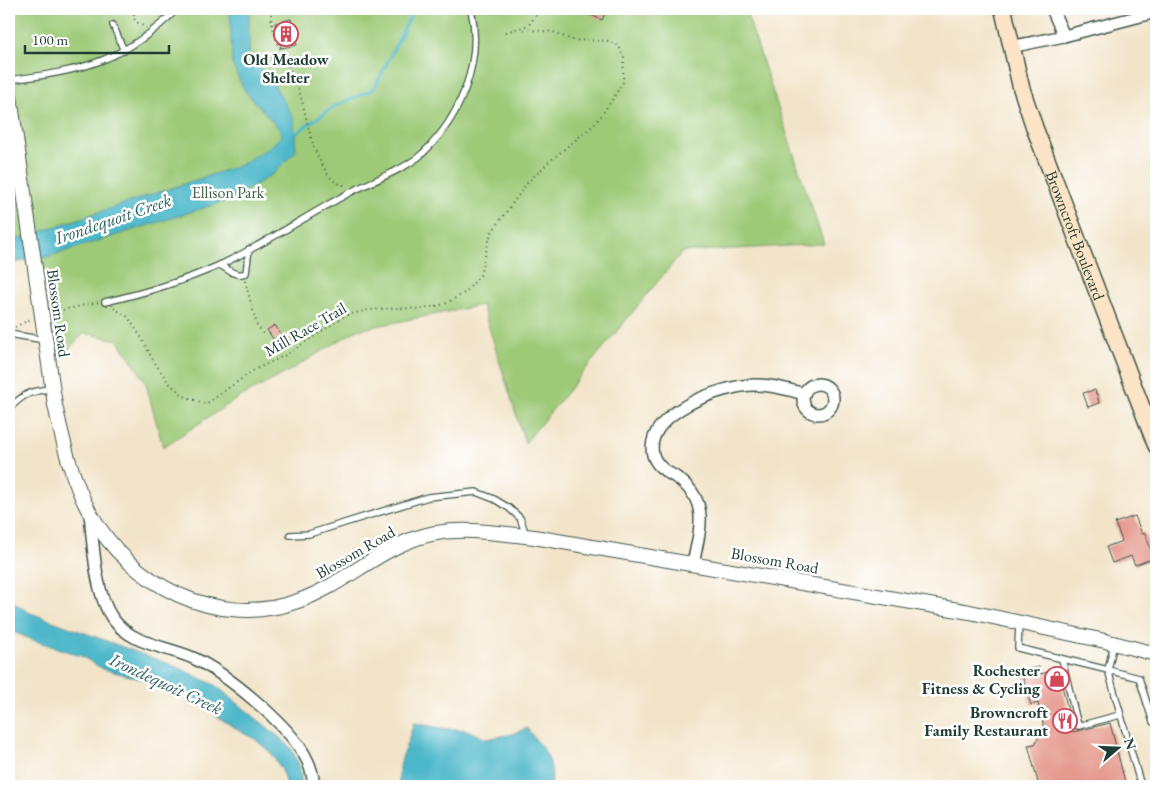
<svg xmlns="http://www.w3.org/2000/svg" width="1165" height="795" viewBox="0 0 1165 795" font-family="'EB Garamond',serif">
  <rect width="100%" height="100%" fill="#fff"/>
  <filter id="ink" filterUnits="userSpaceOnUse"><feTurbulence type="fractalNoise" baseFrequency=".02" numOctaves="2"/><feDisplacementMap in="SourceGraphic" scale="10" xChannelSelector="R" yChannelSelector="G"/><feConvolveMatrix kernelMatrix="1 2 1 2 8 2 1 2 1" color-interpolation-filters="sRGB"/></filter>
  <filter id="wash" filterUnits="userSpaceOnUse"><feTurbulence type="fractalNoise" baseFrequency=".0096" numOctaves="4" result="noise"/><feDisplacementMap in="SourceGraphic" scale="20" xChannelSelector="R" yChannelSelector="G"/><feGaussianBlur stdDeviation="1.12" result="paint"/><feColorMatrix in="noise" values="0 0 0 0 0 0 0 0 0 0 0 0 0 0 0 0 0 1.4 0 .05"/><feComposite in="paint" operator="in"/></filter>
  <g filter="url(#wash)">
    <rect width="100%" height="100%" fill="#f2e4c9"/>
    <polygon fill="#9eca78" stroke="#5e8456" points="9,9 745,9 824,244 682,252 525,443 482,305 357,330 284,374 238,398 163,447 145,381 118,340 84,333 58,360 41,259 30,259 9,264"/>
    <g fill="#4db8ca" stroke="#367a7f">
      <polygon points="230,9 249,9 249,53 273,83 294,119 296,151 273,174 232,199 47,257 30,259 9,264 9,242 238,166 268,148 282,136 280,130 245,91 232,64"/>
      <polygon points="9,599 28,612 177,667 215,685 278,736 291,748 299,765 302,786 286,786 282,770 272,754 255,739 241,732 209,711 194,697 154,679 144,680 103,669 81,656 30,639 9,630"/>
      <path d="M414,723L441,728L467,730L486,739L513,734L527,728C542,750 555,756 551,786H399V767Z"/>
    </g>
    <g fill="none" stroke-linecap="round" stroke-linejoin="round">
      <polyline stroke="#4db8ca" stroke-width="3" points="296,133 335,106 374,89 414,9"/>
    </g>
    <g id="blocks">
      <g fill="#e5998d">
        <polygon points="597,9 606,11 602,20 593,16"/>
        <polygon points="291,19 297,45 281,48 275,23"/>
        <polygon points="275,325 282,336 274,340 267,330"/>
        <polygon points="1095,390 1096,394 1097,394 1099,403 1088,407 1083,393"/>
        <polygon points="1135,516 1142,534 1145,533 1154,558 1135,565 1131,556 1112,563 1106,547 1122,541 1115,523"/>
        <polygon points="1039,667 1041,674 1057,669 1059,673 1073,732 1110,723 1126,786 1039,786 1028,745 1035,744 1040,734 1039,729 1044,728 1038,703 1031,705 1021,671"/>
      </g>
    </g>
  </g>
  <g filter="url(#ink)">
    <use href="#blocks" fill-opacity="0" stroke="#3f564a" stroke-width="1"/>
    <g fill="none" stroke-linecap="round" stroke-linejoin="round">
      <defs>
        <g id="service">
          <polyline points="113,25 124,51"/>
          <path d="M9,80C81,71 124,62 177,9"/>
          <path d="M220,265C229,270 235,277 246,273L249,249"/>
          <path d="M105,302C144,293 184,281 220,265C265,244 306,216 349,193C370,182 408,168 423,153C461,117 483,61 471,9"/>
          <polyline points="9,334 45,340"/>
          <path d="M9,409C25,392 31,392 53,388"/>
          <polyline points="1156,510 1154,513 1156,520"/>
          <polyline points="290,535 309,534 428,497 476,492 494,499 509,508 520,518 526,535"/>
          <polyline points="1019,622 1018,648 1108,670 1114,643"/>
          <polyline points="1154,653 1156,641"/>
          <polyline points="1062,659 1078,726 1120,715"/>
          <polyline points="1141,786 1108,670 1139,678 1153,722 1156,721"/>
        </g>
        <g id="minor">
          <polyline points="1052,9 1064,36"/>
          <polyline points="1010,47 1064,36 1156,12"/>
          <circle cx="818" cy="399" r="15"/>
          <path d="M90,513C93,543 95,595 113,619C132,645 166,646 193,658C226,673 286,723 304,754C310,764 313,775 314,786"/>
          <path d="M693,564C700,529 711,499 674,476C666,472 656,465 653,455C643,414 721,386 752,385C770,384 788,389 804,394"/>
        </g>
        <path id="tertiary" d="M9,90L55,405C63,442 72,481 90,513C130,585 217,630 298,601C347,584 384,542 436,533C468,527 502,534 534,537L970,612L1105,641L1156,654"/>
        <g id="secondary">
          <path id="s1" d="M1003,9L1021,87L1035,129L1156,445"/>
        </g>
      </defs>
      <use href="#service" stroke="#3f564a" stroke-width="8"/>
      <use href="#minor" stroke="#3f564a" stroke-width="14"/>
      <use href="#tertiary" stroke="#3f564a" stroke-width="16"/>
      <use href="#secondary" stroke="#3f564a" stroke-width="19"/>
      <g stroke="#3f564a" stroke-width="2" stroke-dasharray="1 4" stroke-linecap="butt">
        <polyline points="133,9 135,21 146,28"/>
        <path d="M271,9C270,38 288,61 298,88C307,114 309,145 324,168C329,177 337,186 347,185"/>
        <polyline points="567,9 593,16"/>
        <polyline points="506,32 529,25 540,9"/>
        <polyline points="245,281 257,325 265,337"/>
        <polyline points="114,308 128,317 141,337 153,360 168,382 184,396 206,404 254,370 286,355 346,315 369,310 396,308 423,309 445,304 466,292 480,275 491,233 528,182 550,161 596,123 610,103 623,82 624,58 619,46 608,41 572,40 553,32 522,29"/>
        <polyline points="53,312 99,302"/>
        <polyline points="15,327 31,319"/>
      </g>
      <use href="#service" stroke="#fff" stroke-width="5.5"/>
      <use href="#minor" stroke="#fff" stroke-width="11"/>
      <use href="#tertiary" stroke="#fff" stroke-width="14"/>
      <use href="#secondary" stroke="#fee4c6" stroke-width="16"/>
    </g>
  </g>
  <defs>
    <symbol id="building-ring" viewBox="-11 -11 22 22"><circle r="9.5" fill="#fff" stroke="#d1495b" stroke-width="1.5"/><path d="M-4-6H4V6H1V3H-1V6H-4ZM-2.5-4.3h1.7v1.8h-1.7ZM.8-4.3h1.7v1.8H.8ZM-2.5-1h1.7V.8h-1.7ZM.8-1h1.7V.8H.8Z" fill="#d1495b"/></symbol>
    <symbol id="shop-ring" viewBox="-11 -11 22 22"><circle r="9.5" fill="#fff" stroke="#d1495b" stroke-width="1.5"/><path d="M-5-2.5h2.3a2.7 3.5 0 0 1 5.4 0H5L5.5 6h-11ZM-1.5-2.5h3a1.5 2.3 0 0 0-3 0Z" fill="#d1495b"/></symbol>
    <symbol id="restaurant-ring" viewBox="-11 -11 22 22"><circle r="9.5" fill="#fff" stroke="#d1495b" stroke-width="1.5"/><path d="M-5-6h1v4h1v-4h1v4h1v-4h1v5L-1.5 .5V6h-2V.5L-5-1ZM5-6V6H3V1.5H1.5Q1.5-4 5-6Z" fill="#d1495b"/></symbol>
  </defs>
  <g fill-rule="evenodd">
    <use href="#building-ring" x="272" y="20" width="28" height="28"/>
    <use href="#shop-ring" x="1043" y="665" width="28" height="28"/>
    <use href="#restaurant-ring" x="1051" y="707" width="28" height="28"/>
  </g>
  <g text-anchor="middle" stroke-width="5" stroke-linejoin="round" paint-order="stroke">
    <g font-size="16" font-weight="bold" fill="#1f3d34" stroke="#fff" text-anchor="end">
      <text x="286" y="65" text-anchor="middle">Old Meadow<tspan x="286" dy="18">Shelter</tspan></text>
      <text x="1040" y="676">Rochester<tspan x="1040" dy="18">Fitness &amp; Cycling</tspan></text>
      <text x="1048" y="718">Browncroft<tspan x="1048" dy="18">Family Restaurant</tspan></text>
    </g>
    <g font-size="16" fill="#3f6045" stroke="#fff">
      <text x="228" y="198">Ellison Park</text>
    </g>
    <g font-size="16" fill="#1f3d34" stroke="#fff">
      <text dy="6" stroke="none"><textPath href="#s1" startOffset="238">Browncroft Boulevard</textPath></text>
      <text transform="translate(59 313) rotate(82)" y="6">Blossom Road</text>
      <text transform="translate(305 329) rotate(-30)" y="6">Mill Race Trail</text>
      <text transform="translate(355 552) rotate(-30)" y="6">Blossom Road</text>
      <text transform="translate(775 560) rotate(10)" y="6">Blossom Road</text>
    </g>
    <g font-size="18" font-style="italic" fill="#2d6261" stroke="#fff">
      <text transform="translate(113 219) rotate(-19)" y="6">Irondequoit Creek</text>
      <text transform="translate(166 684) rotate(25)" y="6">Irondequoit Creek</text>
    </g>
  </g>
  <rect width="1165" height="795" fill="none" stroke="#fff" stroke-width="30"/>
  <g transform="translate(1118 748) rotate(71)" stroke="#ffffff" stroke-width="4" paint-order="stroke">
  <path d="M0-4L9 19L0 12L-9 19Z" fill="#1f3d34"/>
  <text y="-8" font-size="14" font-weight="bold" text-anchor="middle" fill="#1f3d34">N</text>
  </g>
  <path d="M25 45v8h144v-8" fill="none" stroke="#1f3d34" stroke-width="2.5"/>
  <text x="32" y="45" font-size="15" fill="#1f3d34" stroke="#ffffff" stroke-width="4" paint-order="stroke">100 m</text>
</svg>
